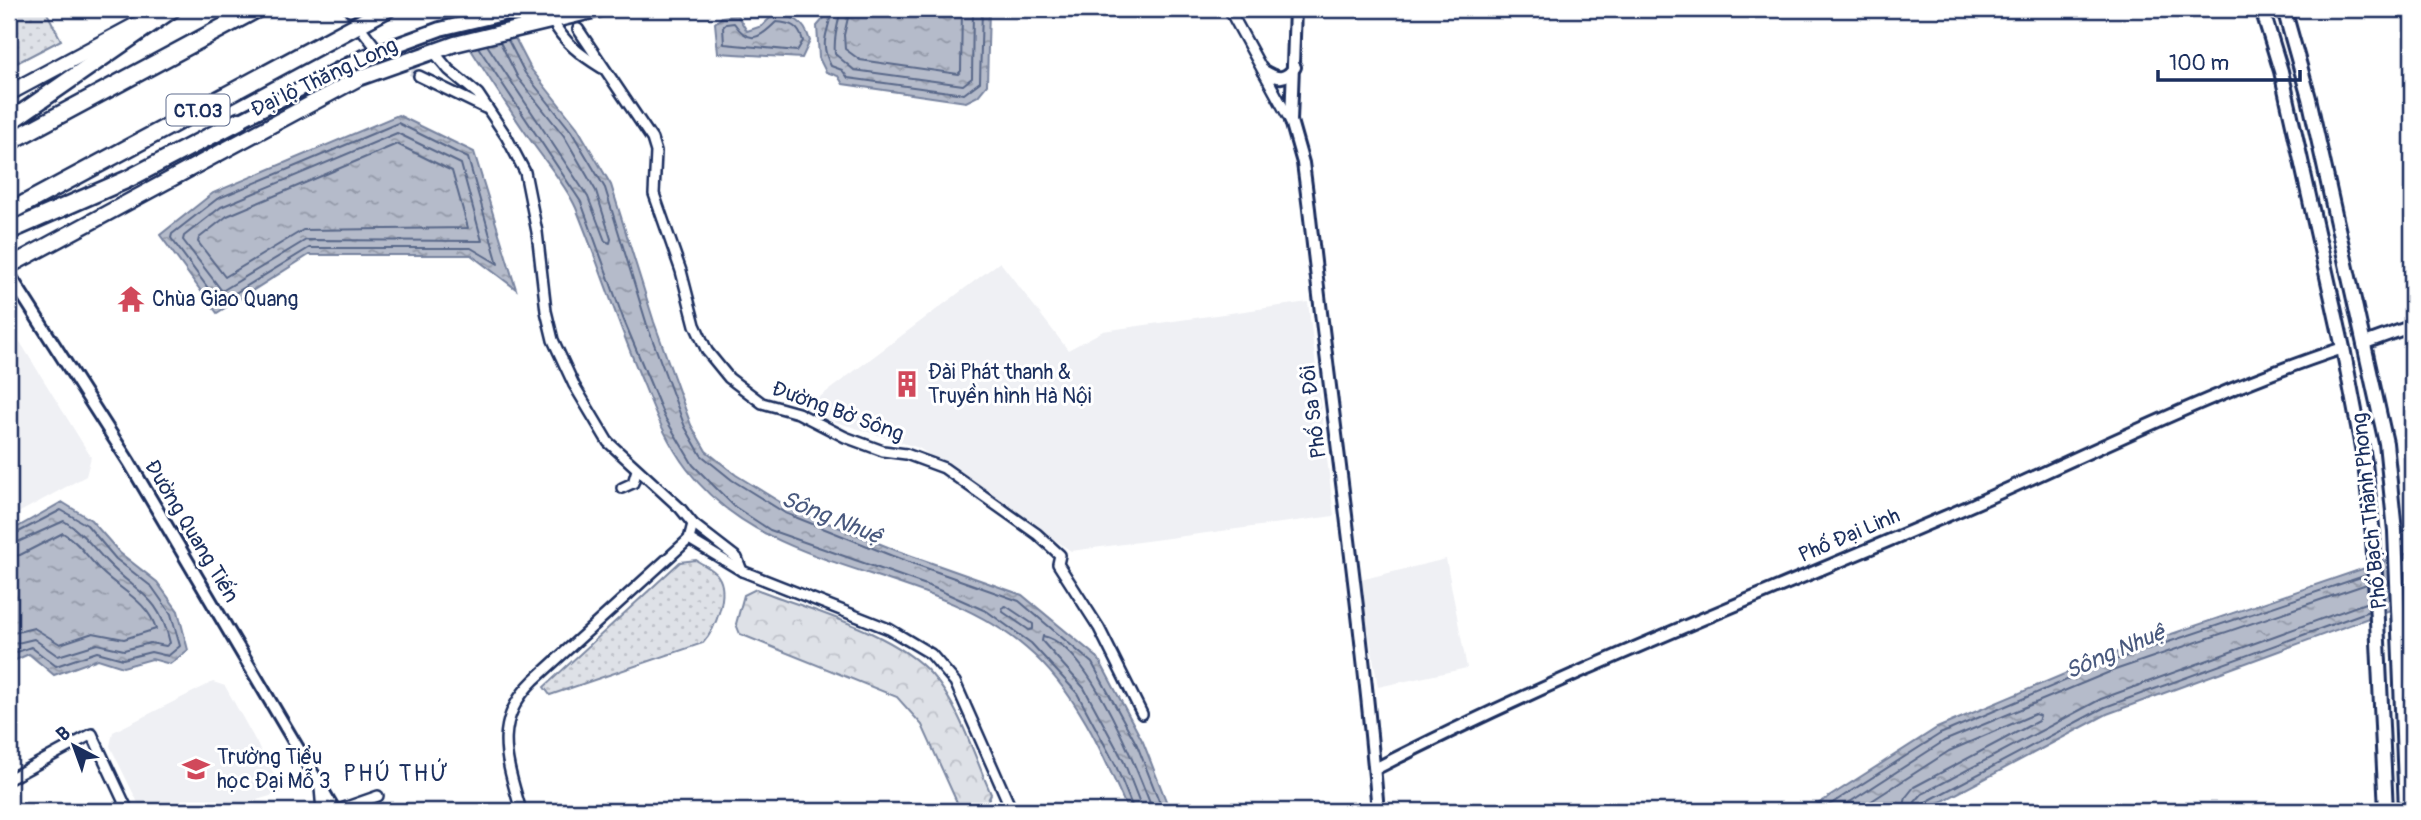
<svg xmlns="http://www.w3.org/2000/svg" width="2421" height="820" viewBox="0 0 2421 820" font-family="Pangolin,sans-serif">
  <defs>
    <pattern id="grass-dots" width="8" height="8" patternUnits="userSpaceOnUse" patternTransform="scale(1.75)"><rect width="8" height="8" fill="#dee1e7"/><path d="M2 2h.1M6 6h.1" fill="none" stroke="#bec1c9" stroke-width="1.8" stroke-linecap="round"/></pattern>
    <pattern id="park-crowns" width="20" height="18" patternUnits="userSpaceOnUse" patternTransform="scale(1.75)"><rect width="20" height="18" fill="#dee1e7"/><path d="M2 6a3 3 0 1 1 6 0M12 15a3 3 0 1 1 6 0" fill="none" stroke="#bec1c9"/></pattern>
    <pattern id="water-ripples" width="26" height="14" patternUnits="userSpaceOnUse" patternTransform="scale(1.75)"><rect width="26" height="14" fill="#b5bbca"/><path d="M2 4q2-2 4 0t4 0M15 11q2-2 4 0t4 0" fill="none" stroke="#9298a7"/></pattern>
  </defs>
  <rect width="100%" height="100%" fill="#fff"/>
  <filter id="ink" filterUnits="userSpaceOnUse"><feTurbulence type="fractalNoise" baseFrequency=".0143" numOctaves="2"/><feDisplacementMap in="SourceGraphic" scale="14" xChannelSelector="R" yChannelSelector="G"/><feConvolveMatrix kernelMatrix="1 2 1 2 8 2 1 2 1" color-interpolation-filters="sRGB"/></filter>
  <g filter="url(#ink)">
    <g fill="#eff0f4">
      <polygon points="1000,262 1068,350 1103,331 1308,302 1334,516 1071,551 919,448 801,411"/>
      <polygon points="9,324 91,457 86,476 9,518"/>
      <polygon points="1446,559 1467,668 1378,687 1360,580"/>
      <polygon points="213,682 225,686 284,792 218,811 142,811 110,746 113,732"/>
    </g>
    <g fill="url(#grass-dots)" stroke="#7c88a2" stroke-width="2">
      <polygon points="9,9 45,9 61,40 9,67"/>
      <path d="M696,560C703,565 714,569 718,576C730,593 715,630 703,643L550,695L544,687L680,562Z"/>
    </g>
    <path fill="url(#park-crowns)" stroke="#7c88a2" stroke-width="2" d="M756,589C809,610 895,632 932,675C960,707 974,756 991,794L983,811L960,809L922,725L897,697L740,634L736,624L744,595Z"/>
    <g fill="url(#water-ripples)" stroke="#77839f" stroke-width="2">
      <path d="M445,9H500L531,69L577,127L611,185L654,322L691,425L706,451L736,475L788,507L898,551L1022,595L1098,658L1143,742L1170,811H1128C1103,753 1076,690 1026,648C927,563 769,578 687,469C668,444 655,413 644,385C619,327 600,267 576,208C565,183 542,158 527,135C498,93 472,51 445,9Z"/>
      <polygon points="824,9 989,9 987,85 978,96 966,102 843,84 838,76 826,72 819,58 817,26 824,18"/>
      <path d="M737,15L747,31L762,26L773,15C794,16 804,20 810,41L802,58L718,53L715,23L722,17Z"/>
      <polygon points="398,115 474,152 516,289 471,255 309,255 217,313 160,235 213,193"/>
      <polygon points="62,502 91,520 120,553 157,582 178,611 188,650 170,664 152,659 123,667 98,659 54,675 29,654 9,663 9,532"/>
      <polygon points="2412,552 2412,602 2107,714 1924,811 1807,811 1937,728 2107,656"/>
    </g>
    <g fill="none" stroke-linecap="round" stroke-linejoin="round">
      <g stroke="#596789" stroke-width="2">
        <path d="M831,9C831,31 817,39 831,66L842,70L848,78L964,94L980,82L982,9"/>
        <path d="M840,9C839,27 833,33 835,54L854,70L963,85L972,78L973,9"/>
        <polyline points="850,9 844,35 845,49 860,60 958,74 961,71 962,9"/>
        <path d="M776,22C791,23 799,26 803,41L797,51L724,44L723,27L726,24L734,23C749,45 759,39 776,22Z"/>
        <polyline points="508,40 525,73 571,131 605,188 647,325 685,427 701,455 732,480 785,513 895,557 1019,601 1092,663 1137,745 1163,811"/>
        <polyline points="487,45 588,197 605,241 610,243 611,239 596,191 564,136 518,78 500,42"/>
        <polyline points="478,47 581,202 623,318 664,416 693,465 735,507 770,530 932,587 988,612 1031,643 1077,693 1116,766 1134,811"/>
        <polygon points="398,123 468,158 498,264 471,248 309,248 219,303 171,238 172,234 217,199"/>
        <polygon points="397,133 461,164 482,241 306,240 222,291 183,240 184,236 221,207"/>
        <polygon points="397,144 452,171 468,228 303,230 225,277 198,242 199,238 227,216"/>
        <polyline points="9,537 61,510 87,525 116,559 152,587 171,614 180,646 168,656 151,652 123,659 97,652 56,666 31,647 9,655"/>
        <path d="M9,546L64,521C82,532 93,547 107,562C137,594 159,594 170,643L166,646L150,643L124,650L97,644L58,656L34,639L9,645"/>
        <path d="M9,557L20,555L63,533C80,543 89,560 103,573C121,590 149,603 156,629L124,639L93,633L60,644L34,628L9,634"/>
        <polygon points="1006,606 1033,624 1033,629 1029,630 1003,612 1002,608"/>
        <path d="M1143,811L1124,762L1084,688L1042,641L1043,636C1089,645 1137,769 1153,811"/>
        <polyline points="1820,811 1940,734 2109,662 2367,575"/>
        <polyline points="1836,811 1944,741 2112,671 2367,584"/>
        <polyline points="1856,811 1949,751 2035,714 2040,716 2038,721 1914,787 1906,797 1903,811"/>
        <polyline points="1914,811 1915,802 1922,794 2101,699 2368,602"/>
        <polyline points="1922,811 1926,802 2105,707 2369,611"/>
      </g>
      <polyline stroke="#d1d5df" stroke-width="9" stroke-dasharray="9 4.5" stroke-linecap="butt" points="378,48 419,76"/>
      <defs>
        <g id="minor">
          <polyline points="349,9 350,11"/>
          <polyline points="1229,9 1290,120"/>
          <path d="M552,20C564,43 581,55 602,68"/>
          <polyline points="578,29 652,139 656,152 654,194 681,271 695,325 707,351 729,378 762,403 798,413 845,437 883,451 906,454 944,468 1037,534 1060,555 1058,564 1099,628 1142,714"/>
          <polyline points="364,32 374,45"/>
          <polyline points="433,51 449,70 478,94 506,136 525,172 537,232 546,311 553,340 574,385 608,442 680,508 693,524 737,558 742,571"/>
          <polyline points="419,76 485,108"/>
          <polyline points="622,488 633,483 637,470"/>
          <polyline points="693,524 689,539 742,571 889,629 931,654 955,682 1012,811"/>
          <polyline points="9,779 92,734 128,811"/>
          <polyline points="320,788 322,811"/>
          <polyline points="335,811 378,796"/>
          <path d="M521,811C507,761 491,722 534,680L689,539"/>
        </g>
        <g id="tertiary">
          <path d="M1295,9L1291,121L1303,163L1309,209C1331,410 1361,610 1378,811"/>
          <path d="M1264,71C1277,79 1285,81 1295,67"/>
          <polyline points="9,274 129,462 335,811"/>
          <polyline points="2365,343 2412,326"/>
          <path d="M1375,769C1569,669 1772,592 1972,505C2095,451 2215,390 2343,348"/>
        </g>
        <g id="secondary">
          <polyline points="2262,9 2281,71 2343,348 2365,463 2373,536 2386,811"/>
          <polyline points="2284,9 2309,98 2386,443 2395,531 2406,811"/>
          <polyline points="239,121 361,58 440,29 524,9"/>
        </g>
        <g id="primary">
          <polyline points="9,93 149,18"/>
          <polyline points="9,266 359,78 455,44 600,9"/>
        </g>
        <g id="motorway">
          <polyline points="9,122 172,9"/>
          <polyline points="9,142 257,9"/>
          <polyline points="9,212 387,9"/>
          <polyline points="9,231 126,180 239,121"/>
        </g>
      </defs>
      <use href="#minor" stroke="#1b2f5e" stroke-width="14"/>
      <use href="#tertiary" stroke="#1b2f5e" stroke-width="16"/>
      <use href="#secondary" stroke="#1b2f5e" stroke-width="18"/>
      <use href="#primary" stroke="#1b2f5e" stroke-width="19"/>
      <use href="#motorway" stroke="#1b2f5e" stroke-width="21"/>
      <use href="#minor" stroke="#fff" stroke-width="9"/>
      <use href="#tertiary" stroke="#fff" stroke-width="10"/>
      <use href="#secondary" stroke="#fff" stroke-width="12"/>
      <use href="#primary" stroke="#fff" stroke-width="14"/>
      <use href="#motorway" stroke="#fff" stroke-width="16"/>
    </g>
  </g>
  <defs>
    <symbol id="temple-bare" viewBox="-9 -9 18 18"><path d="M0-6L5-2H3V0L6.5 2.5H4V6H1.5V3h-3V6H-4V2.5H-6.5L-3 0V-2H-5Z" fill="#d1495b" stroke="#fff" stroke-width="2.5" paint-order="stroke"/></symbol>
    <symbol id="building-bare" viewBox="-9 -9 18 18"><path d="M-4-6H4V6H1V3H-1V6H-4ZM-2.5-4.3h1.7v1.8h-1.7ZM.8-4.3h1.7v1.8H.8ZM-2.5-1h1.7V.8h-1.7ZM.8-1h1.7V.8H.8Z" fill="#d1495b" stroke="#fff" stroke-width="2.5" paint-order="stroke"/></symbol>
    <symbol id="school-bare" viewBox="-9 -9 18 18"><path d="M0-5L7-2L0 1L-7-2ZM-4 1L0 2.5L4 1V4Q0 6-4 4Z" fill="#d1495b" stroke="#fff" stroke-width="2.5" paint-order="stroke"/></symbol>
  </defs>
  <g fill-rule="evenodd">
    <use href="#temple-bare" x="112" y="280" width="38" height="38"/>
    <use href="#building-bare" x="888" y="365" width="38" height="38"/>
    <use href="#school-bare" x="177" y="750" width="38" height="38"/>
  </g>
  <g text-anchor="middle" stroke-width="6" stroke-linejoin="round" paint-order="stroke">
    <rect fill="#fff" stroke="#5f6d8e" stroke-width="2" x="166.5" y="94.5" width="63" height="31" rx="5"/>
    <g font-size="19" font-weight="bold" fill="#1b2f5e">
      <text x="198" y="117">CT.03</text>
    </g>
    <g font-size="21" fill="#1b2f5e" stroke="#fff">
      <text transform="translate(324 77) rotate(-25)" y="7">Đại lộ Thăng Long</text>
      <text transform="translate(838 411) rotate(20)" y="7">Đường Bờ Sông</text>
      <text transform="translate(1313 412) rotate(-97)" y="7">Phố Sa Đôi</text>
      <text transform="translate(2369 511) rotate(-96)" y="7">Phố Bạch Thành Phong</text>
      <text transform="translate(192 531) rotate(59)" y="7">Đường Quang Tiến</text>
      <text transform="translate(1849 535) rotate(-23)" y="7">Phố Đại Linh</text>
    </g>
    <g font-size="21" fill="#1b2f5e" stroke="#fff" text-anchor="start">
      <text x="152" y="306">Chùa Giao Quang</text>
      <text x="928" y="379">Đài Phát thanh &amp;<tspan x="928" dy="24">Truyền hình Hà Nội</tspan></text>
      <text x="217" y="764">Trường Tiểu<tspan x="217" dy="24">học Đại Mỗ 3</tspan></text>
    </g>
    <g font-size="23" font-style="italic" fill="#49597e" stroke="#fff">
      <text transform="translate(832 517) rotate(22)" y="8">Sông Nhuệ</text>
      <text transform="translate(2115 651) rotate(-23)" y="8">Sông Nhuệ</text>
    </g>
    <g font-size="23" letter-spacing="2" fill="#1b2f5e" stroke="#fff">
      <text x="397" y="781">PHÚ THỨ</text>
    </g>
  </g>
  <rect width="2421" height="820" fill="none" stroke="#fff" stroke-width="35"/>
  <rect x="18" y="18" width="2386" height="785" fill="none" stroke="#1b2f5e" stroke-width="2.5" filter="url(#ink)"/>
  <g transform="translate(74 746) rotate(319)" stroke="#ffffff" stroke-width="5" paint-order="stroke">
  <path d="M0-5L12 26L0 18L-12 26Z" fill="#1b2f5e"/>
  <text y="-10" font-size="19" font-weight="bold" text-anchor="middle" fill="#1b2f5e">B</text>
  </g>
  <path d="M2158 70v10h142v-10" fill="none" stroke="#1b2f5e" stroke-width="3.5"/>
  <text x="2169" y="70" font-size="21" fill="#1b2f5e" stroke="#ffffff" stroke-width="5" paint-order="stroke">100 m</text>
</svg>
